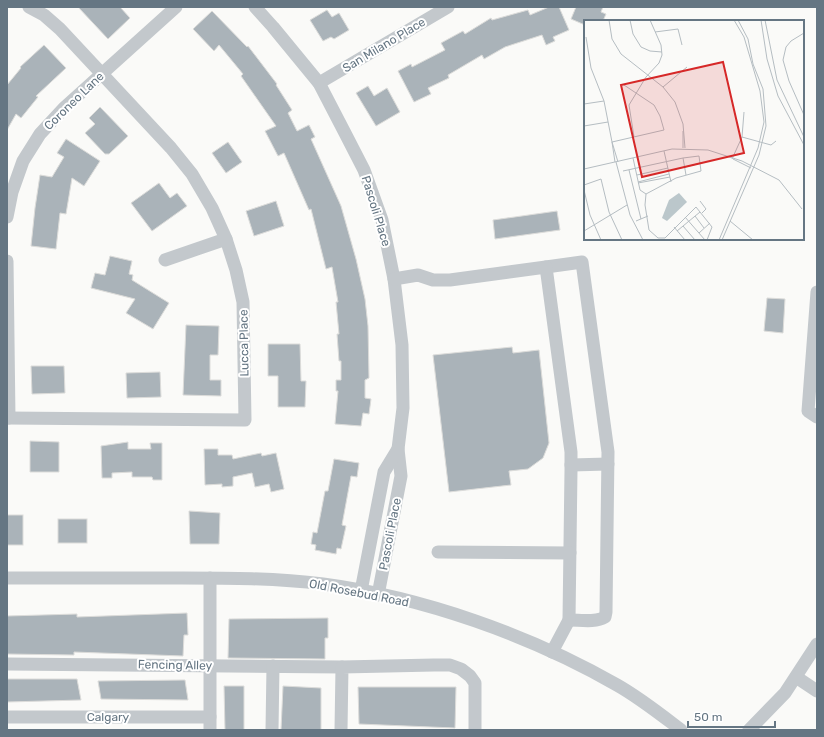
<svg xmlns="http://www.w3.org/2000/svg" width="824" height="737" viewBox="0 0 824 737" font-family="Rubik,sans-serif">
  <rect width="100%" height="100%" fill="#fafaf8"/>
  <g fill="#aab3b9" stroke="#dcdcda">
    <polygon points="78,7 120,7 130,18 108,39"/>
    <polygon points="549,7 559,7 569,30 553,37 555,41 546,45 542,35 505,47 484,59 482,55 448,75 449,78 428,88 431,94 414,102 398,71 411,64 412,67 445,50 441,43 463,31 465,34 491,18 492,20 528,10 530,15"/>
    <polygon points="576,7 603,7 601,12 606,14 603,21 585,21 585,25 571,19"/>
    <polygon points="327,10 332,17 339,13 349,30 334,39 331,37 323,41 310,20"/>
    <polygon points="212,11 247,47 248,46 277,84 276,85 292,110 288,113 297,131 309,125 315,137 311,139 341,206 356,259 365,299 368,326 369,378 365,380 365,398 371,399 369,414 363,413 361,426 335,424 338,391 336,391 336,380 341,380 341,361 339,361 337,334 339,334 336,302 338,302 332,267 326,269 311,209 309,210 284,153 278,156 265,131 276,126 241,76 243,74 219,45 214,51 193,29"/>
    <polygon points="44,45 66,68 36,96 38,97 21,118 16,114 7,130 7,85 21,68 20,67"/>
    <polygon points="368,86 374,96 387,88 400,112 376,126 356,93"/>
    <polygon points="100,107 128,136 109,154 105,154 85,133 95,124 89,118"/>
    <polygon points="66,139 100,161 84,186 72,178 66,214 60,213 56,249 31,246 35,208 40,175 52,177 64,157 57,153"/>
    <polygon points="228,142 242,162 226,173 212,153"/>
    <polygon points="159,183 170,198 177,193 187,206 152,231 131,203"/>
    <polygon points="276,201 284,226 254,236 246,211"/>
    <polygon points="557,211 560,230 495,239 493,220"/>
    <polygon points="110,256 132,261 129,274 133,275 132,280 169,303 153,329 126,313 135,299 91,288 95,273 105,275"/>
    <polygon points="767,298 785,299 783,333 764,331"/>
    <polygon points="186,325 219,326 218,355 210,355 210,380 221,380 221,396 183,395"/>
    <polygon points="268,344 300,344 301,381 306,381 305,407 278,407 278,376 268,376"/>
    <polygon points="512,347 513,353 539,350 549,443 543,458 528,469 509,471 511,485 449,492 433,355"/>
    <polygon points="31,366 64,366 65,393 32,394"/>
    <polygon points="160,372 161,397 127,398 126,373"/>
    <polygon points="30,441 59,442 59,472 30,472"/>
    <polygon points="128,442 128,449 151,449 150,443 162,443 162,480 153,480 152,477 132,477 132,472 112,473 112,478 102,478 101,446"/>
    <polygon points="204,449 218,449 218,455 232,455 233,459 261,453 262,456 276,453 284,489 271,492 269,484 255,487 252,473 233,477 233,486 222,487 222,484 205,485"/>
    <polygon points="334,459 359,463 357,477 351,476 342,525 346,526 341,549 337,548 336,554 315,550 316,545 311,544 313,532 317,533 325,491 328,491"/>
    <polygon points="189,511 220,513 219,544 190,544"/>
    <rect x="7" y="515" width="16" height="30"/>
    <rect x="58" y="519" width="29" height="24"/>
    <polygon points="187,613 188,635 184,635 183,656 74,652 74,655 7,654 7,616 77,614 77,617"/>
    <polygon points="328,618 328,638 325,638 325,659 228,658 229,619"/>
    <polygon points="7,679 77,679 81,700 7,702"/>
    <polygon points="185,680 188,700 101,699 98,681"/>
    <polygon points="224,686 244,686 244,730 225,730"/>
    <polygon points="283,686 321,688 321,730 281,730"/>
    <polygon points="358,687 456,687 455,728 359,724"/>
  </g>
  <g fill="none" stroke-linecap="round" stroke-linejoin="round">
    <g stroke="#c3c8cc" stroke-width="13">
      <polyline points="255,7 273,27 319,83 346,135 364,170 382,220 394,279 402,345 403,408 398,449 401,476 378,595"/>
      <polyline points="319,83 448,7"/>
      <polyline points="7,217 12,192 23,161 40,134 65,107 176,7"/>
      <polyline points="165,260 226,239"/>
      <polyline points="7,261 9,418"/>
      <path d="M546,267L582,262L608,452L606,612L605,617C595,623 580,620 569,620"/>
      <polyline points="394,279 418,275 433,280 450,280 546,267 571,452 571,470 569,620 552,652"/>
      <polyline points="817,292 808,411 817,417"/>
      <polyline points="7,418 245,420 243,302 236,270 226,239 212,208 192,174 171,148 60,29 44,15 29,7"/>
      <polyline points="571,465 608,464"/>
      <polyline points="438,552 570,553"/>
      <path d="M7,578C65,578 123,578 181,578C228,578 276,578 323,584C422,597 530,635 617,685C640,698 660,714 681,730"/>
      <polyline points="361,591 384,472 398,449"/>
      <polyline points="7,664 342,667"/>
      <polyline points="796,677 817,691"/>
      <polyline points="7,717 210,717"/>
      <polyline points="210,730 210,578"/>
      <polyline points="272,730 273,666"/>
      <polyline points="341,730 342,667 434,665 450,665 461,669 470,676 475,683 475,730"/>
      <polyline points="749,730 785,693 817,644"/>
    </g>
  </g>
  <g text-anchor="middle" stroke-width="4" stroke-linejoin="round" paint-order="stroke">
    <g font-size="12" fill="#657683" stroke="#fff">
      <text transform="translate(384 45) rotate(-31)" y="4">San Milano Place</text>
      <text transform="translate(74 101) rotate(-44)" y="4">Coroneo Lane</text>
      <text transform="translate(376 211) rotate(73)" y="4">Pascoli Place</text>
      <text transform="translate(244 343) rotate(-91)" y="4">Lucca Place</text>
      <text transform="translate(390 534) rotate(-79)" y="4">Pascoli Place</text>
      <text transform="translate(359 593) rotate(11)" y="4">Old Rosebud Road</text>
      <text transform="translate(175 665) rotate(1)" y="4">Fencing Alley</text>
      <text x="108" y="721">Calgary</text>
    </g>
  </g>
  <g transform="translate(584 20)">
    <rect width="220" height="220" fill="#fafaf8"/>
    <path d="M95,173L103,182L83,201L78,198L85,180Z" fill="#bbc7cb"/>
    <path fill="none" stroke="#b5bdc2" stroke-width="1" d="M25,0L28,19L37,34L79,67L91,82L99,104L101,128M46,0L49,14L57,27L66,31L78,32M177,0L183,39L194,76L220,125M181,0L193,60L220,117M71,12L94,9L98,25M220,13L207,21L202,27L199,40L205,61L220,95M2,17L7,48L20,81L28,122L80,110L76,96L70,85L40,65M79,67L103,47M0,84L20,81M0,106L24,102M50,117L45,85L62,57L75,43L78,35L77,25L66,0M158,117L187,125L192,121M99,128V111M80,131L87,162M49,138L56,170L62,174M148,139L158,117L160,92M149,139L167,148M31,142L28,122L34,142M32,142L46,195L59,220M101,147L117,143M0,149L88,129L124,130L158,141L195,160L218,189M45,150L57,199M39,151L99,138M53,155L84,148M102,155L99,138L115,136L117,151L92,158L62,174L61,185L65,210L74,218H81L112,187L128,207L123,220M54,162L85,154M54,163L86,157M0,165L17,159L25,192L38,220M0,170L6,195L17,220M116,181L122,189L118,193M111,196L120,208M101,197L121,220M52,201L64,196M146,201L169,220M99,206L111,220M90,207L101,220M0,211L43,185M93,211L116,192M115,213L126,203M135,220L174,128L180,102L176,71L160,17L150,0M138,220L175,135L182,106L179,69L169,44L164,19L154,0"/>
    <path fill="#d62828" fill-opacity="0.15" stroke="#d62828" stroke-width="2" d="M139,42L160,133L58,157L37,65Z"/>
    <rect width="220" height="220" fill="none" stroke="#657683" stroke-width="2"/>
  </g>
  <rect width="824" height="737" fill="none" stroke="#657683" stroke-width="16"/>
  <path d="M688 721v6h87v-6" fill="none" stroke="#657683" stroke-width="2"/>
  <text x="694" y="721" font-size="12" fill="#657683" stroke="#ffffff" stroke-width="3" paint-order="stroke">50 m</text>
</svg>
